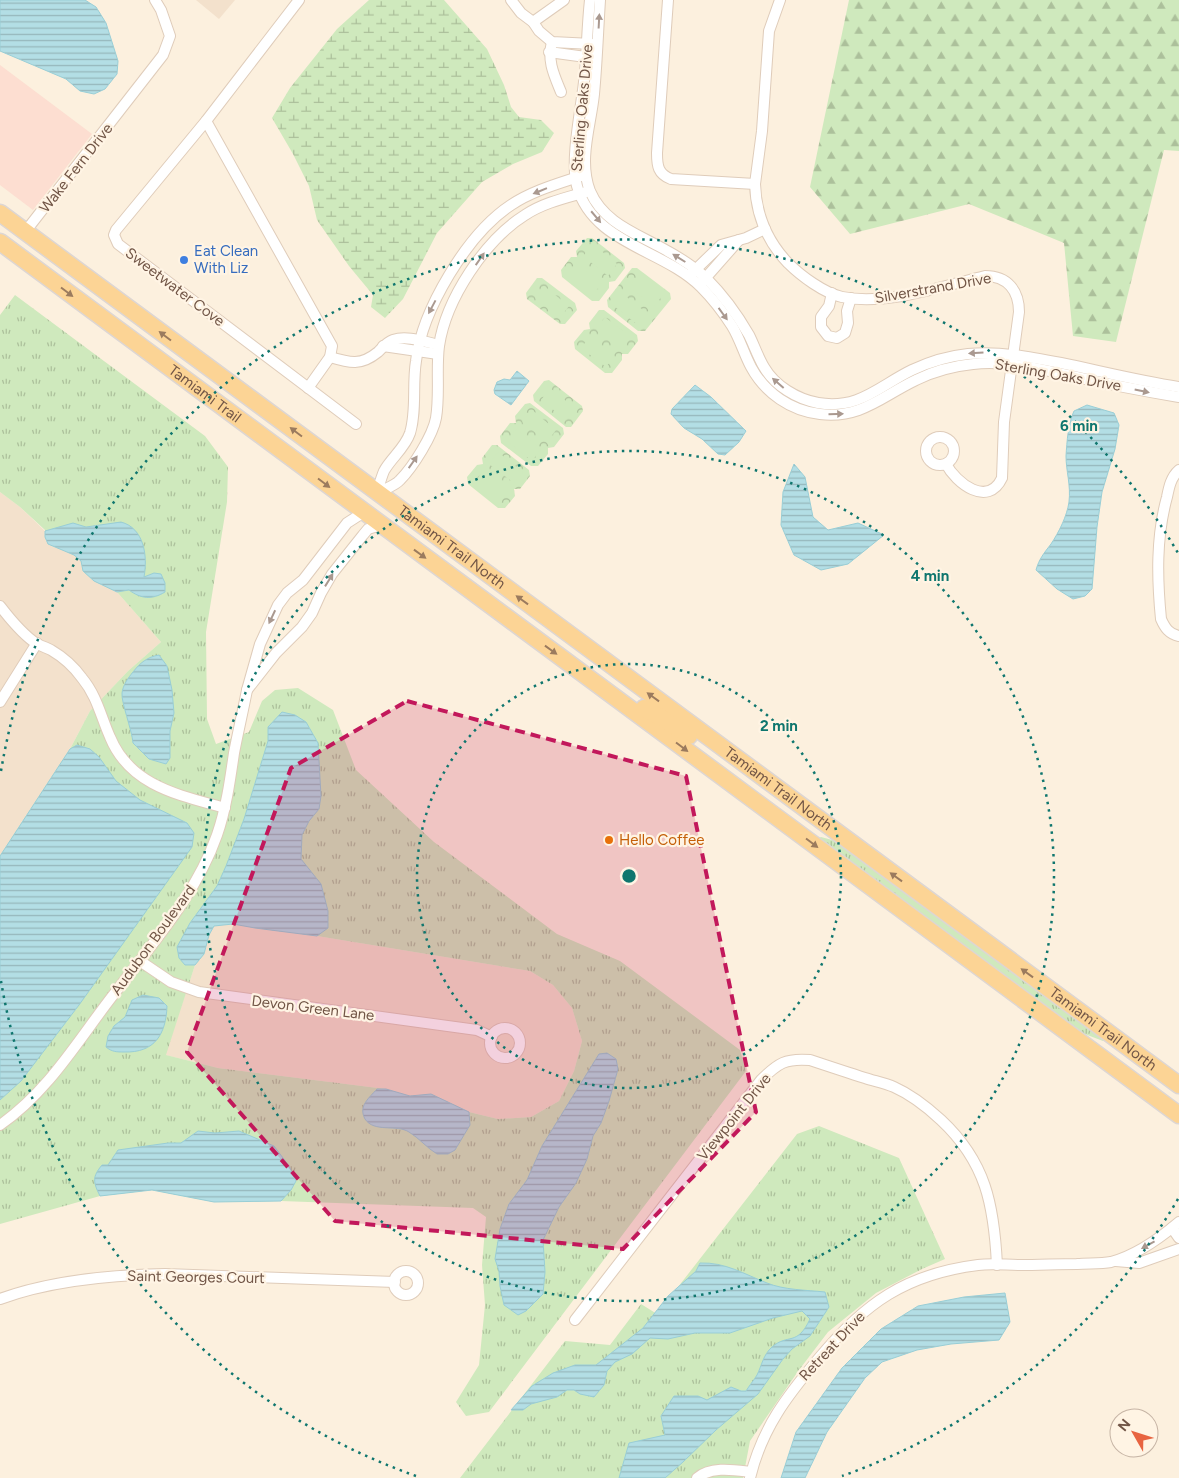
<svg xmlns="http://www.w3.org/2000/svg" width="1179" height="1478" viewBox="0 0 1179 1478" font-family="Figtree,sans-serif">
  <defs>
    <pattern id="grass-tufts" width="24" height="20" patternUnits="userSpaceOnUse" patternTransform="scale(1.25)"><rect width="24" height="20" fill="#cfe9bd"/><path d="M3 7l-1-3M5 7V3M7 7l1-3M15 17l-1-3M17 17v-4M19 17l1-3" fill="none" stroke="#acc09b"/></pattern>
    <pattern id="forest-firs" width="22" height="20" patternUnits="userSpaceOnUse" patternTransform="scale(1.25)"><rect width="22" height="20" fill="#cfe9bd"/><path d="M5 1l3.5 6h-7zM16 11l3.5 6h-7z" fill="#acc09b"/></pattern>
    <pattern id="wetland-marsh" width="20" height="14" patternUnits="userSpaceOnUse" patternTransform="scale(1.25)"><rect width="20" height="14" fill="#cfe9bd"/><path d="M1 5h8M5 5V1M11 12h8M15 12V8" fill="none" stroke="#acc09b"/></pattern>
    <pattern id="park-crowns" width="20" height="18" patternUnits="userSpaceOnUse" patternTransform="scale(1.25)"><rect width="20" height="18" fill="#cfe9bd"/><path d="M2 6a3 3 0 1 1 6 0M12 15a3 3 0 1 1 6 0" fill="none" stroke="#acc09b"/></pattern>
    <pattern id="water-rules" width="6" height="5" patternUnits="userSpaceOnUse" patternTransform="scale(1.25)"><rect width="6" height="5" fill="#b3dee5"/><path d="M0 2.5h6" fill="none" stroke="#96b7bb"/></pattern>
  </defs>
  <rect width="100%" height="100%" fill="#fcf0de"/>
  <g fill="#f3e1cc">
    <polygon points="196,0 235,0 219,19"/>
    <polygon points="0,492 20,507 45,531 45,537 48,544 74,555 81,561 83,571 94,581 117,592 161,642 128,671 90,711 70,749 0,856"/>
    <polygon points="222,924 233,924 255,928 317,936 530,971 553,985 572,1008 582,1041 574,1071 559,1101 531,1117 498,1119 469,1112 431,1094 409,1096 386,1089 218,1068 165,1055 195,965 204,954 209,935 214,926"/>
  </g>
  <polygon fill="#fdded1" points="0,65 92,134 33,210 0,185"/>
  <g fill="url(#grass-tufts)" fill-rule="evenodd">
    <path d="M15,295L205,436L228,467L227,502L206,632L207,719L216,744L249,732L262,701L275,690L298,688L333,710L356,770L434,842L557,934L620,961L740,1050L746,1071L489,1412L466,1416L456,1402L479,1365L485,1305L482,1265L486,1217L473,1208L281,1201L214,1202L152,1190L100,1196L0,1224V856L70,749L90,711L128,671L161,642L117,592L94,581L83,571L81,561L74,555L48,544L45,537V530L20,507L0,492V315ZM222,924H233L255,928L317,936L530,971L553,985L572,1008L582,1041L574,1071L559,1101L531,1117L498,1119L469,1112L431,1094L409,1096L386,1089L218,1068L166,1055L195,965L204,954L209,935L214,926Z"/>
    <polygon points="821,837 836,841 1105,1039 1103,1041 1082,1033 819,838"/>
    <polygon points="819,1126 899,1158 945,1259 922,1269 876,1293 828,1332 799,1370 750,1441 743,1478 460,1478 565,1341 610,1345 641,1304 657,1314 797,1134"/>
  </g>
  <polygon fill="url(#forest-firs)" points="849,0 1179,0 1179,151 1164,150 1116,342 1073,336 1064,243 969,204 850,234 810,187"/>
  <polygon fill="url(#wetland-marsh)" points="369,0 444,0 487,49 504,85 511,107 519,117 541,120 554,133 542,152 513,164 482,182 437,233 403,299 385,318 371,307 373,295 349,266 317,220 309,186 293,154 272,118 290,88 337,29"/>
  <g fill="url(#park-crowns)">
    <polygon points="587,238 592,238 624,263 625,268 615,281 609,282 609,288 599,301 592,301 562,277 561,270 571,257 577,257 576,251"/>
    <polygon points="632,268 637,268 670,293 671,299 645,331 638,331 608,307 607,300"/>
    <polygon points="537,278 542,278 575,303 577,310 565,324 560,324 527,299 526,293"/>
    <polygon points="599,310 604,310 637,335 638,341 628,354 622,354 622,360 612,373 605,373 575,349 574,342 584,330 590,329 589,323"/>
    <polygon points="549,380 582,406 583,411 571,427 566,427 534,401 533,395 544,381"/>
    <polygon points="530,403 563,428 564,434 554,447 548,448 548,454 538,466 531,466 501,443 500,436 510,423 516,423 515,416 525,404"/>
    <polygon points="492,445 497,445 529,470 530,476 520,489 514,489 515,496 505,508 498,508 468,484 467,477 477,465 483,464 482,458"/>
  </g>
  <g fill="#cfe9bd">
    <polygon points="593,244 617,264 608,276 583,256"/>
    <polygon points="578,264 602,283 593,295 568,275"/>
    <polygon points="638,275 663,295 654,306 629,287"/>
    <polygon points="544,286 569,306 560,318 535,298"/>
    <polygon points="623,294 648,314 639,326 614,306"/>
    <polygon points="605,317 630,336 621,348 596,328"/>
    <polygon points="590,336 615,356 606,367 581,348"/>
    <polygon points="550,388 575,408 566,420 541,400"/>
    <polygon points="532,410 556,430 547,442 522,422"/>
    <polygon points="516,429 541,449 532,461 507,441"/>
    <polygon points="498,452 523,472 514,483 489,464"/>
    <polygon points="483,471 508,491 499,503 474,483"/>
  </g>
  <g fill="url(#water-rules)" stroke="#99ced6">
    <polygon points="0,0 85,0 96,7 106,23 118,61 117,74 105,89 94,94 80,91 66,79 0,51"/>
    <polygon points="517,371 529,381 511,405 495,394 494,390 497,382 504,379 510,380"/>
    <polygon points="695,385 711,397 746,431 739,442 725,455 718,454 702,439 684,428 671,414 672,409"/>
    <path d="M1087,405L1114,413L1119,425L1115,449L1102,492L1097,527L1092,589L1085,596L1073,599L1057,589L1036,570C1039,559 1044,553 1051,544C1059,532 1067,516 1069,502C1071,485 1066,471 1066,456C1067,441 1068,424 1074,411Z"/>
    <polygon points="794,464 805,477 813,517 828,530 858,523 884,535 848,564 821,570 794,555 781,525 783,492"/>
    <path d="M121,522C144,528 148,556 144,577L154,573L161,574L165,583V592C152,600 141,599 129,590L117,592L94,581L83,571L81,561L74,555L48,544L45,537V531L73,523L86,527Z"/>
    <path d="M159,655L167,666L172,690L174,713L170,731V758L166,764L149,759L133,743C132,730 121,702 122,693C123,685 128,678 133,672C140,663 147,657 159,655Z"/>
    <polygon points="282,712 295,715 306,722 318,743 321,796 319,809 309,821 302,835 301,859 321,884 328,911 328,928 317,936 255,928 233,924 214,926 209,935 204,954 195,965 185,965 179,958 177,947 190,923 217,886 226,866 244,819 268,741 268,727"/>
    <polygon points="77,745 90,749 99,757 116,781 140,800 187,823 194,833 192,847 79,1005 21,1081 0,1100 0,856 70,749"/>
    <path d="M143,995L159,998L167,1006C166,1034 155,1053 124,1052C117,1052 112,1052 106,1047L108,1036L114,1026L125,1017L132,1000Z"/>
    <polygon points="607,1053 616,1059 618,1069 609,1101 601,1123 593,1136 587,1159 576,1183 559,1207 543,1240 545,1272 543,1294 526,1311 518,1315 504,1305 500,1286 499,1271 495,1259 500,1229 509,1204 527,1180 542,1146 599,1054"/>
    <path d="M377,1089H386L410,1096L431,1094L469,1112L470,1125L455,1150L448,1154H437C427,1148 419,1138 409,1132C397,1124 374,1133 365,1119C358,1106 369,1098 377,1089Z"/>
    <path d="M198,1131L215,1133L239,1131L274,1146L289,1166L296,1181L291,1190L281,1201L214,1202L152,1190L100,1196C93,1182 92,1177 102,1165H108L118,1150L168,1143H181Z"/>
    <path d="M700,1263C725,1262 744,1274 767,1283C784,1290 806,1290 825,1292L829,1307L810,1336L792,1349L783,1359L758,1394L716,1430L683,1462L665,1478H619L629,1443L665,1435L661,1416L674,1396H698L707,1400L731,1387L741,1391H746C749,1386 754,1380 757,1375C762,1365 763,1355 772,1347C788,1333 797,1347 810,1319L802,1311L773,1318L730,1333H695L668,1339L650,1338L632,1354L615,1362L607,1371L604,1385L594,1397L580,1394L574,1390H567L557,1397L531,1404L523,1410H511L532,1386L553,1373L575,1365H596L643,1328L668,1296L696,1271Z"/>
    <polygon points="1005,1293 1010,1322 999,1340 951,1344 917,1350 882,1362 865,1378 827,1432 805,1478 781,1478 796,1432 842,1368 881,1329 918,1306 964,1297"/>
  </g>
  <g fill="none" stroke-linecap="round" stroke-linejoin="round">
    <defs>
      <g id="minor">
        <polyline points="299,0 206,121 116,230 114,235 118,244 356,424"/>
        <polyline points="511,0 521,13 533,22 539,31 552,42 592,44"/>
        <path d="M590,0C587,27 587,55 584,82C581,110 570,160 577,186C593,244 663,249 701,287C712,298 723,312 732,326C740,339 744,354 751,367C765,393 791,411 820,414C861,419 882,396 916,380C934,371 953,366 973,364C1005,360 1040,369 1072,376C1107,384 1143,391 1179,397"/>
        <path d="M600,0C598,31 597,62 594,94C591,125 578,160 590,191C603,222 635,233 662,248C677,256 693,266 706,278C723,295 737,314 749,335C754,345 758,357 764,367C775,386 797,399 818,403C859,410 879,386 912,370C929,362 949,356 968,354C999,351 1030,357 1061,363C1100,371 1139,381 1179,387"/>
        <path d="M668,0L657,153C657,166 658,174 671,179L755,184L762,131L769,31L780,0"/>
        <polyline points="533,22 564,0"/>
        <path d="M552,42C547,61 554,75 561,92"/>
        <polyline points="549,52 593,58"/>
        <polyline points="206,121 332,346 330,357 308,388"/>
        <path d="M755,184C756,214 767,241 788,263C801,276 824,293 842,297C886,306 943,286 985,276C1008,276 1019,291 1019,312L1004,422L1002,478C988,508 956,483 946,464"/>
        <polyline points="25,232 163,55 170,36 161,10 155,0"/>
        <polyline points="691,274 721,245 746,238 765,229"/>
        <polyline points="702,282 739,240"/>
        <polyline points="832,293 829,306 821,317 821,327 828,336 837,338 845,333 848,323 847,311 851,298"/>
        <polyline points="383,346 438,354"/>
        <path d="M330,357C350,363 361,366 378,352C383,347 387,342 393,340C407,335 425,342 439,345"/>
        <circle cx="940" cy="451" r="14"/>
        <path d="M1179,470C1171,477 1169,487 1167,497C1156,537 1157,578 1161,619C1165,628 1169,634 1179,636"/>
        <path d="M377,493C379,486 381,478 384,471C391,458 405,448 410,433C417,410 412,385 416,361C422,310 467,234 511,205C532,191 557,184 581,176"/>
        <path d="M377,493C384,489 395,486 400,480C413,467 433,435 436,418C440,394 436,370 439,346C446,299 485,240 525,215C543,203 565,198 586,192"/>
        <polyline points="364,512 347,523 303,580 287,593 278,605 260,644 247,690 276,653 302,627 312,613 321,593 332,574 363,535 368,529 381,525"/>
        <path d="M0,606C10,619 23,635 37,644C42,646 47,648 51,650C63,657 74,667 82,678C97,696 101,717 110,737C130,786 179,795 225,808"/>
        <polyline points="0,702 37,643"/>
        <polyline points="140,961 171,982 199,992 477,1030 492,1037"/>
        <circle cx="505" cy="1043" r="15"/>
        <path d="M0,1125C49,1091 78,1040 114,994C152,944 196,895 217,835C226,809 230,781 234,753C238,732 243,711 247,690"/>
        <polyline points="1172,1228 1179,1238"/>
        <polyline points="1116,1261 1139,1263 1179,1249"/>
        <circle cx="406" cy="1283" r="12"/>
        <path d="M0,1299C52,1280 110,1275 165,1274L395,1282"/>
        <path d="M575,1320L761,1080C778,1063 786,1058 810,1060C828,1066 846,1072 865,1078C874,1081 885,1083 894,1087C912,1095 927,1107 941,1120C986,1162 994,1205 997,1265"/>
        <path d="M697,1478C711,1466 734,1470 751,1472"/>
        <path d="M750,1478C762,1428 787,1396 819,1358C865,1303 906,1274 978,1265C992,1263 1006,1265 1020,1265C1039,1265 1058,1264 1077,1264C1088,1263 1100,1264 1111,1262C1137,1255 1159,1239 1179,1222"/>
      </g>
      <g id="primary">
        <path id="s1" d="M0,213L1179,1085"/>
        <path id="s2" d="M0,242L1179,1115"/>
        <polyline points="644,708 662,718 689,736"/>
      </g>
    </defs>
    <use href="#minor" stroke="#dfccba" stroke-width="12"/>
    <use href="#primary" stroke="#ddd6d3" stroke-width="19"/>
    <use href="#minor" stroke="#fff" stroke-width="10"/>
    <use href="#primary" stroke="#fcd495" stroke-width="16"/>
  </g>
  <defs><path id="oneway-solid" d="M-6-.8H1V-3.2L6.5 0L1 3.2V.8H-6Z" transform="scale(1.25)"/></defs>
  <g fill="#aa9990">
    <use href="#oneway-solid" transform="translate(599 21) rotate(-87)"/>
    <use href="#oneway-solid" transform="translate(540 191) rotate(158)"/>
    <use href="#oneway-solid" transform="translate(596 217) rotate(50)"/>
    <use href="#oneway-solid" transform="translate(679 258) rotate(-148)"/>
    <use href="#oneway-solid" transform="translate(480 259) rotate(-55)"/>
    <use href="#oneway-solid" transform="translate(432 307) rotate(118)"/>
    <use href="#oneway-solid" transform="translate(723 314) rotate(54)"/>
    <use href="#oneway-solid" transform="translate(976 353) rotate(176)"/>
    <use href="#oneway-solid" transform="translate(778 383) rotate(-139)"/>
    <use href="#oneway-solid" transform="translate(1142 391) rotate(12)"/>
    <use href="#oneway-solid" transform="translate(836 414) rotate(-2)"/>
    <use href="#oneway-solid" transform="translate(413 462) rotate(-55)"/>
    <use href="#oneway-solid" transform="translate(329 580) rotate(-58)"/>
    <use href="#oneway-solid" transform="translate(272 617) rotate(115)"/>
    <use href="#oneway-solid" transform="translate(1148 1245) rotate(151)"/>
  </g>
  <g fill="#9b7b5e">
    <use href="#oneway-solid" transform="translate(67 292) rotate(37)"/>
    <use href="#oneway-solid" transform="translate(165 336) rotate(-143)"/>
    <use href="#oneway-solid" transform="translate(296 432) rotate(-143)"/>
    <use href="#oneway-solid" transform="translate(324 483) rotate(37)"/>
    <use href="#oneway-solid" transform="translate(420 554) rotate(36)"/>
    <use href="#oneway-solid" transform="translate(522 600) rotate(-144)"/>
    <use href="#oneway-solid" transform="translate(551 650) rotate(36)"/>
    <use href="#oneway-solid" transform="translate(653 697) rotate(-144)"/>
    <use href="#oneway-solid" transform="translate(682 747) rotate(37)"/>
    <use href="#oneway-solid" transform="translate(812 843) rotate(37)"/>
    <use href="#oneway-solid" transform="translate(896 877) rotate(-144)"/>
    <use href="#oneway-solid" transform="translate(1027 973) rotate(-144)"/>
  </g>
  <path fill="#c2185b" fill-opacity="0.2" stroke="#c2185b" stroke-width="4" stroke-dasharray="10 6" stroke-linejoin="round" d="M407,701L686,776L756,1112L623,1249L335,1221L187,1052L291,768Z"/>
  <g fill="none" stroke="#0f766e" stroke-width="2.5" stroke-dasharray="2.5 5">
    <circle cx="629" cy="876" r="212"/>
    <circle cx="629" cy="876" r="425"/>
    <path d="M1178 1199A637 637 0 0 1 842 1476M416 1476A637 637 0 0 1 1 981M1 771A637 637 0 0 1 1178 553"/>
  </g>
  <circle fill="#3f7fe0" stroke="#fff4e4" stroke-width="2" cx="184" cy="260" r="5"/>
  <circle fill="#e8710a" stroke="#fff4e4" stroke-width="2" cx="609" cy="840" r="5"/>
  <g text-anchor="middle" stroke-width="4.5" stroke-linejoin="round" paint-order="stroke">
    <g font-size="15" fill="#715546" stroke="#fff4e4">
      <text transform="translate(582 108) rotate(-85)" y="5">Sterling Oaks Drive</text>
      <text transform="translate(76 168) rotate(-52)" y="5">Wake Fern Drive</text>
      <text transform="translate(175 287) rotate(37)" y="5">Sweetwater Cove</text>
      <text transform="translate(933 288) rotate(-10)" y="5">Silverstrand Drive</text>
      <text transform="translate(1058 375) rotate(10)" y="5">Sterling Oaks Drive</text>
      <text dy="5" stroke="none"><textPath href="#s2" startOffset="255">Tamiami Trail</textPath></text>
      <text dy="5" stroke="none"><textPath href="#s1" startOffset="562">Tamiami Trail North</textPath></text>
      <text dy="5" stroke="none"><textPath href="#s1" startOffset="968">Tamiami Trail North</textPath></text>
      <text transform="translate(153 940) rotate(-54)" y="5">Audubon Boulevard</text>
      <text transform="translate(313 1008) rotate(7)" y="5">Devon Green Lane</text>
      <text dy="5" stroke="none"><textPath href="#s1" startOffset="1372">Tamiami Trail North</textPath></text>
      <text transform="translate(734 1117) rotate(-51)" y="5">Viewpoint Drive</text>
      <text transform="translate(196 1277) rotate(1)" y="5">Saint Georges Court</text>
      <text transform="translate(832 1346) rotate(-47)" y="5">Retreat Drive</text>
    </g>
    <g font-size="15" fill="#366cbe" stroke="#fff4e4" text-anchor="start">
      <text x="194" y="256">Eat Clean<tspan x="194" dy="17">With Liz</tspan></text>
    </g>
    <g font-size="15" fill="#c56008" stroke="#fff4e4" text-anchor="start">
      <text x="619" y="845">Hello Coffee</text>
    </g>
  </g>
  <circle cx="629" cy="876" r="8" fill="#0f766e" stroke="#fff4e4" stroke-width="2.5"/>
  <g font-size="15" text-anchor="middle" font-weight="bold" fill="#0f766e" stroke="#fff4e4" stroke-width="4.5" stroke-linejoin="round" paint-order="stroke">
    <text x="1079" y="431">6 min</text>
    <text x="930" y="581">4 min</text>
    <text x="779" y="731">2 min</text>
  </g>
  <g transform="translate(1134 1433) rotate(309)"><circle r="24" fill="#fff4e4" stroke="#c6b4a5"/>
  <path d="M0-4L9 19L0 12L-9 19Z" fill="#e86441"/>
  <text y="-8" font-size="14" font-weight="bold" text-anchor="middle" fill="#715546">N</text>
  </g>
</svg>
